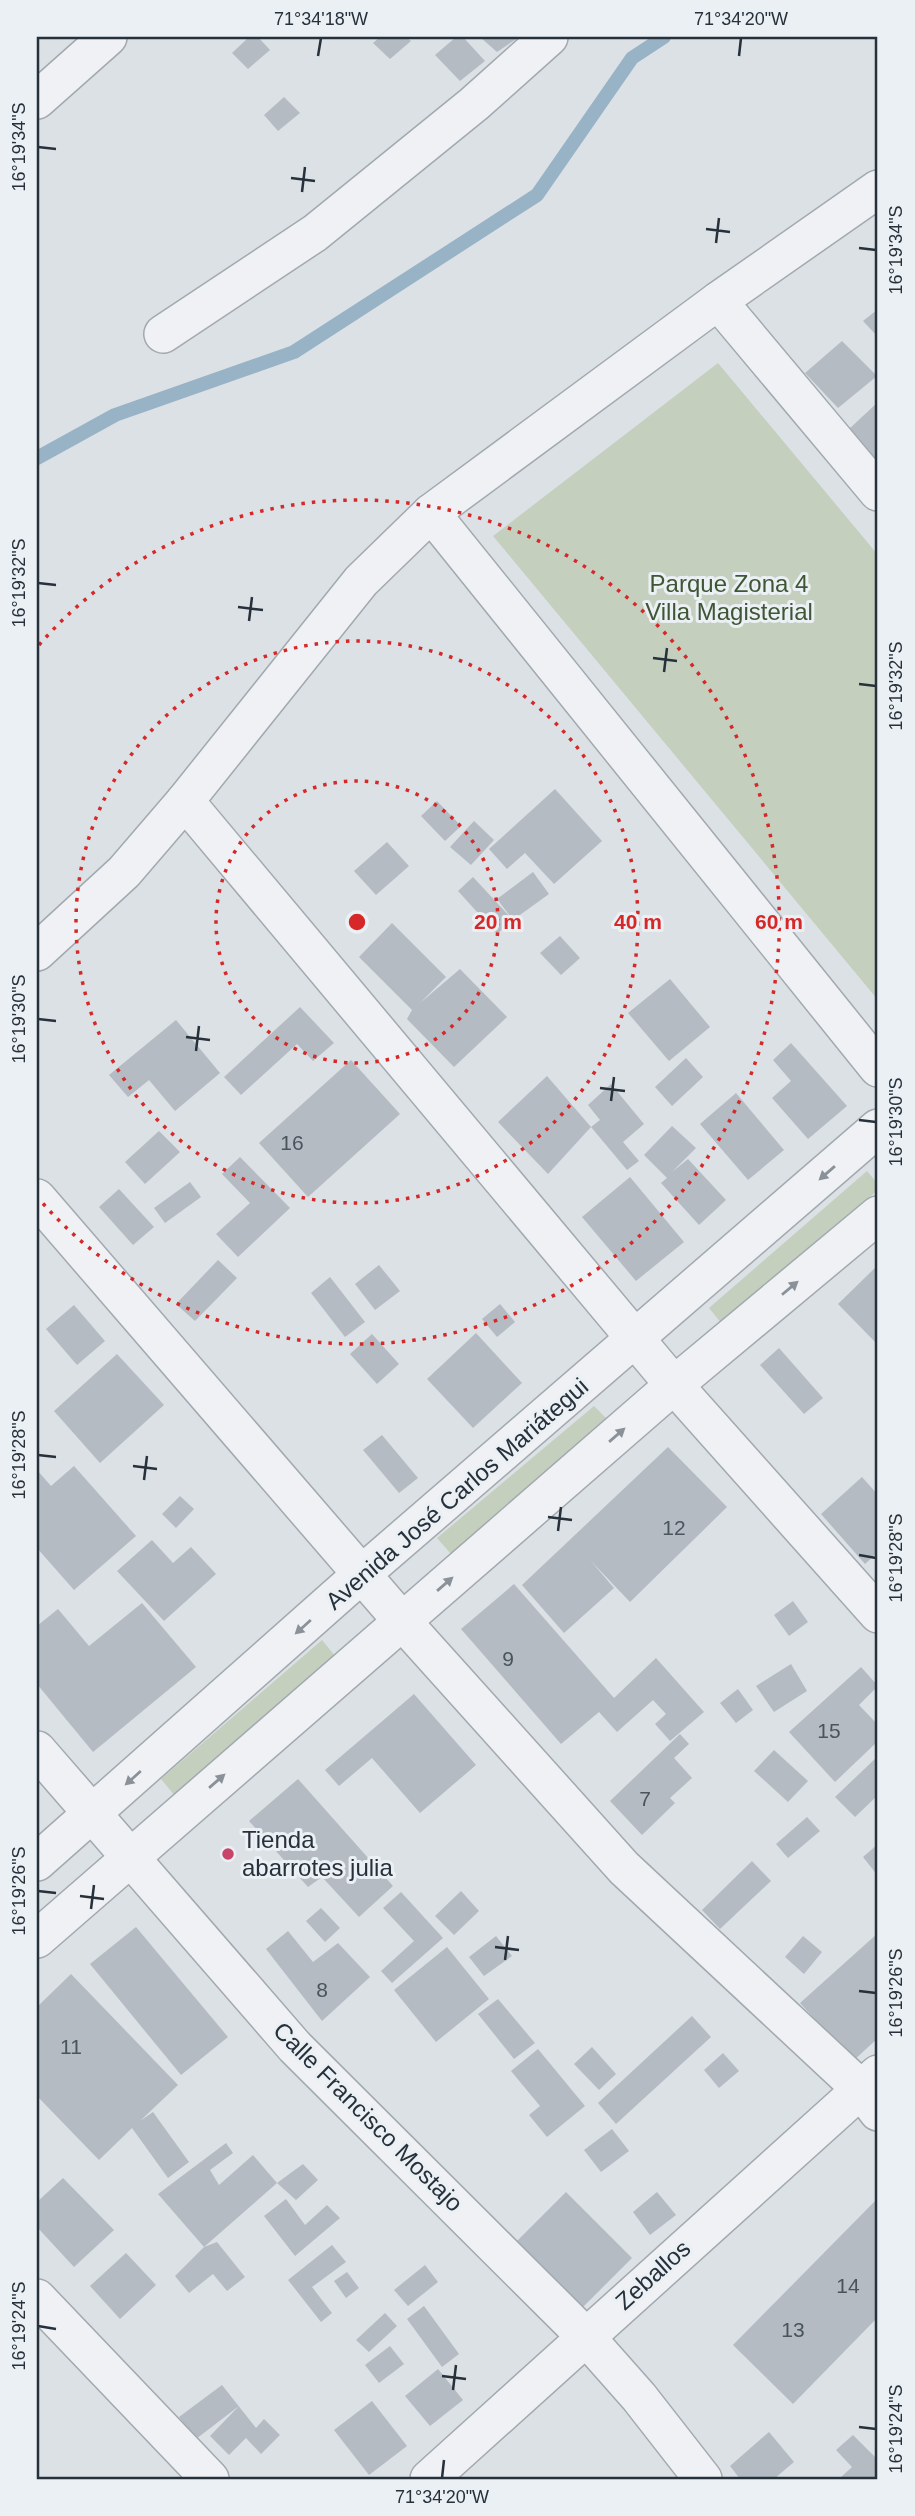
<svg xmlns="http://www.w3.org/2000/svg" width="915" height="2516" viewBox="0 0 915 2516" font-family="Helvetica,sans-serif">
  <rect width="100%" height="100%" fill="#dce1e6"/>
  <g fill="#c4cfbe">
    <polygon points="718,363 878,555 878,1000 493,536"/>
    <polygon points="867,1171 878,1184 878,1190 722,1324 709,1308"/>
    <polygon points="594,1406 608,1420 451,1554 437,1538"/>
    <polygon points="322,1640 336,1657 175,1796 161,1779"/>
  </g>
  <g fill="none" stroke-linecap="round" stroke-linejoin="round">
    <polyline stroke="#98b3c5" stroke-width="14" points="37,458 115,415 294,352 537,195 632,58 664,37"/>
  </g>
  <g fill="#b4bbc2">
    <polygon points="249,37 258,37 270,50 248,69 232,53"/>
    <polygon points="380,37 406,37 411,41 390,59 373,43"/>
    <polygon points="456,37 463,37 485,61 460,81 435,55"/>
    <polygon points="480,37 519,37 497,52"/>
    <polygon points="284,97 300,113 278,131 264,115"/>
    <polygon points="878,309 878,337 863,321"/>
    <polygon points="842,341 877,376 838,408 805,373"/>
    <polygon points="878,402 878,462 848,430"/>
    <polygon points="555,789 602,841 554,884 525,853 507,869 489,849"/>
    <polygon points="437,801 461,826 445,841 421,816"/>
    <polygon points="474,821 494,840 471,865 450,847"/>
    <polygon points="387,842 409,866 376,895 354,871"/>
    <polygon points="533,872 549,894 513,920 497,899"/>
    <polygon points="473,877 513,920 497,934 458,891"/>
    <polygon points="392,923 446,977 420,1003 460,969 507,1017 454,1067 407,1019 412,1010 359,957"/>
    <polygon points="560,936 580,958 561,975 540,953"/>
    <polygon points="670,979 710,1027 669,1061 628,1013"/>
    <polygon points="300,1007 334,1043 313,1061 297,1044 241,1095 224,1077"/>
    <polygon points="176,1020 220,1073 175,1111 149,1080 128,1097 109,1075"/>
    <polygon points="791,1043 847,1106 808,1139 772,1098 791,1081 773,1060"/>
    <polygon points="686,1058 703,1077 672,1106 655,1087"/>
    <polygon points="351,1060 400,1114 308,1197 259,1143"/>
    <polygon points="547,1076 591,1127 548,1174 498,1122"/>
    <polygon points="611,1084 644,1124 623,1142 639,1161 627,1170 591,1127 600,1120 588,1105"/>
    <polygon points="736,1093 784,1150 748,1180 700,1124"/>
    <polygon points="672,1126 696,1148 672,1172 688,1159 726,1200 699,1225 661,1183 667,1178 644,1155"/>
    <polygon points="159,1131 180,1152 145,1184 125,1162"/>
    <polygon points="240,1157 290,1208 238,1257 216,1234 250,1203 222,1174"/>
    <polygon points="630,1177 684,1242 636,1281 582,1217"/>
    <polygon points="190,1182 201,1197 165,1223 154,1208"/>
    <polygon points="119,1189 154,1227 133,1245 99,1207"/>
    <polygon points="218,1260 237,1278 195,1321 176,1304"/>
    <polygon points="379,1265 400,1291 375,1310 355,1284"/>
    <polygon points="878,1265 878,1345 838,1304"/>
    <polygon points="330,1277 365,1322 345,1337 311,1293"/>
    <polygon points="500,1304 515,1322 497,1337 482,1319"/>
    <polygon points="74,1305 105,1341 77,1365 46,1329"/>
    <polygon points="476,1333 522,1383 473,1428 427,1379"/>
    <polygon points="372,1334 399,1364 377,1384 350,1354"/>
    <polygon points="779,1348 823,1398 804,1414 760,1365"/>
    <polygon points="117,1354 164,1405 100,1463 54,1411"/>
    <polygon points="382,1435 418,1478 399,1493 363,1450"/>
    <polygon points="668,1447 727,1507 630,1602 590,1560 614,1588 564,1633 522,1585"/>
    <polygon points="74,1466 136,1536 74,1590 37,1548 37,1470 51,1486"/>
    <polygon points="862,1477 878,1495 878,1552 865,1564 821,1514"/>
    <polygon points="180,1496 194,1509 176,1528 162,1514"/>
    <polygon points="152,1540 173,1563 191,1547 216,1574 164,1621 117,1571"/>
    <polygon points="514,1584 614,1698 656,1658 704,1712 670,1741 655,1724 666,1714 653,1700 617,1732 599,1712 561,1744 461,1629"/>
    <polygon points="793,1601 808,1622 789,1636 774,1615"/>
    <polygon points="142,1603 196,1667 93,1752 37,1684 37,1626 58,1609 89,1646"/>
    <polygon points="791,1664 807,1691 774,1712 756,1686"/>
    <polygon points="861,1667 878,1686 859,1705 878,1725 878,1741 835,1782 789,1732"/>
    <polygon points="738,1689 753,1710 736,1723 720,1703"/>
    <polygon points="414,1694 476,1765 420,1813 372,1758 339,1786 325,1770"/>
    <polygon points="680,1734 689,1744 674,1758 692,1778 670,1798 675,1803 642,1835 610,1801"/>
    <polygon points="774,1750 808,1781 788,1802 754,1771"/>
    <polygon points="878,1756 878,1795 855,1817 835,1797"/>
    <polygon points="298,1779 393,1886 359,1917 322,1877 308,1887 249,1821"/>
    <polygon points="807,1817 820,1831 788,1858 776,1844"/>
    <polygon points="878,1844 878,1876 863,1857"/>
    <polygon points="752,1861 771,1881 720,1929 702,1910"/>
    <polygon points="461,1891 479,1911 454,1935 435,1916"/>
    <polygon points="401,1892 443,1938 392,1983 381,1971 414,1941 383,1908"/>
    <polygon points="321,1908 340,1928 325,1942 306,1921"/>
    <polygon points="136,1927 228,2037 181,2075 90,1964"/>
    <polygon points="288,1931 313,1962 338,1943 370,1977 322,2021 266,1949"/>
    <polygon points="878,1933 878,2038 853,2061 800,2003"/>
    <polygon points="496,1936 512,1956 484,1976 469,1957"/>
    <polygon points="803,1936 822,1952 804,1974 785,1957"/>
    <polygon points="447,1947 489,1999 436,2042 394,1990"/>
    <polygon points="71,1974 178,2085 140,2121 153,2112 189,2162 168,2178 132,2128 99,2160 37,2096 37,2007"/>
    <polygon points="498,1999 535,2043 514,2059 478,2014"/>
    <polygon points="692,2016 711,2037 616,2124 598,2103"/>
    <polygon points="592,2047 616,2074 599,2090 574,2064"/>
    <polygon points="538,2049 585,2106 547,2137 529,2115 540,2106 511,2071"/>
    <polygon points="723,2053 739,2071 719,2088 704,2070"/>
    <polygon points="612,2129 629,2151 601,2172 584,2150"/>
    <polygon points="226,2143 233,2153 210,2170 219,2185 253,2155 277,2183 204,2247 158,2194"/>
    <polygon points="303,2164 318,2180 296,2200 277,2183"/>
    <polygon points="63,2178 114,2230 74,2267 37,2227 37,2202"/>
    <polygon points="566,2192 632,2258 578,2312 511,2247"/>
    <polygon points="657,2192 676,2215 650,2235 633,2212"/>
    <polygon points="286,2199 305,2225 327,2205 340,2218 295,2256 264,2216"/>
    <polygon points="876,2200 878,2317 793,2404 733,2345"/>
    <polygon points="217,2242 245,2277 227,2291 213,2274 189,2293 175,2276 204,2247"/>
    <polygon points="332,2245 346,2262 312,2287 332,2313 321,2322 288,2280"/>
    <polygon points="126,2253 156,2285 120,2319 90,2286"/>
    <polygon points="425,2265 438,2282 408,2306 394,2290"/>
    <polygon points="347,2272 359,2288 346,2298 334,2281"/>
    <polygon points="424,2306 459,2354 442,2367 407,2319"/>
    <polygon points="385,2313 397,2326 369,2352 356,2340"/>
    <polygon points="390,2346 404,2364 379,2383 365,2365"/>
    <polygon points="438,2369 463,2400 430,2426 405,2396"/>
    <polygon points="222,2385 256,2428 264,2419 280,2435 261,2454 246,2438 229,2455 210,2436 239,2406 196,2439 179,2417"/>
    <polygon points="372,2401 407,2446 369,2475 334,2430"/>
    <polygon points="769,2432 794,2462 774,2479 740,2479 730,2466"/>
    <polygon points="853,2435 878,2460 878,2479 839,2479 852,2467 836,2450"/>
  </g>
  <g fill="none" stroke-linecap="round" stroke-linejoin="round">
    <defs>
      <g id="street">
        <polyline points="37,100 108,37"/>
        <polyline points="718,301 878,492"/>
        <polyline points="163,334 315,233 474,104 549,37"/>
        <polyline points="431,513 878,1068"/>
        <polyline points="185,801 674,1385 878,1614"/>
        <polyline points="37,952 124,872 185,801 361,581 431,513 718,301 878,189"/>
        <polyline points="37,1198 402,1621 624,1868 861,2089 878,2112"/>
        <polyline points="37,1750 295,2047 585,2336 639,2397 703,2479"/>
        <polyline points="37,1862 363,1573 878,1128"/>
        <polyline points="37,1939 674,1385 878,1215"/>
        <polyline points="37,2298 210,2479"/>
        <polyline points="429,2479 878,2074"/>
      </g>
    </defs>
    <use href="#street" stroke="#a2a9af" stroke-width="40"/>
    <use href="#street" stroke="#eff1f4" stroke-width="37"/>
  </g>
  <defs><path id="oneway-solid" d="M-6-.8H1V-3.2L6.5 0L1 3.2V.8H-6Z" transform="scale(1.75)"/></defs>
  <g fill="#8b9198">
    <use href="#oneway-solid" transform="translate(827 1173) rotate(139)"/>
    <use href="#oneway-solid" transform="translate(790 1288) rotate(-40)"/>
    <use href="#oneway-solid" transform="translate(617 1435) rotate(-41)"/>
    <use href="#oneway-solid" transform="translate(445 1584) rotate(-41)"/>
    <use href="#oneway-solid" transform="translate(303 1627) rotate(138)"/>
    <use href="#oneway-solid" transform="translate(133 1778) rotate(138)"/>
    <use href="#oneway-solid" transform="translate(217 1781) rotate(-41)"/>
  </g>
  <path fill="none" stroke="#27313b" stroke-width="2.5" d="M318,56L321,38M739,56L741,38M38,147L56,149M291,178L315,181M302,192L305,167M706,229L730,232M716,243L719,218M859,248L876,250M38,583L56,585M238,607L263,610M249,621L252,597M653,658L677,661M664,672L667,648M859,684L876,686M38,1019L56,1021M186,1037L210,1040M196,1051L199,1026M600,1088L625,1091M611,1101L614,1077M859,1120L876,1122M38,1455L56,1457M133,1466L157,1469M144,1480L147,1456M548,1517L572,1520M558,1531L561,1507M859,1555L876,1558M38,1891L56,1893M80,1896L104,1899M91,1909L94,1885M495,1947L519,1950M505,1960L508,1936M859,1991L876,1993M38,2326L56,2329M442,2376L466,2379M453,2390L456,2365M859,2427L876,2429M442,2478L444,2460"/>
  <g fill="none" stroke="#d62828" stroke-width="3.5" stroke-dasharray="3.5 7">
    <circle cx="357" cy="922" r="141"/>
    <circle cx="357" cy="922" r="281"/>
    <path d="M39 645A422 422 0 1 1 39 1199"/>
  </g>
  <circle fill="#c74569" stroke="#ebf0f4" stroke-width="2.5" cx="228" cy="1854" r="7"/>
  <g text-anchor="middle" stroke-width="6" stroke-linejoin="round" paint-order="stroke">
    <g font-size="21" fill="#4a545d">
      <text x="292" y="1150">16</text>
      <text x="674" y="1535">12</text>
      <text x="508" y="1666">9</text>
      <text x="829" y="1738">15</text>
      <text x="645" y="1806">7</text>
      <text x="322" y="1997">8</text>
      <text x="71" y="2054">11</text>
      <text x="848" y="2293">14</text>
      <text x="793" y="2337">13</text>
    </g>
    <g font-size="24" fill="#3f5635" stroke="#ebf0f4">
      <text x="729" y="592">Parque Zona 4<tspan x="729" dy="28">Villa Magisterial</tspan></text>
    </g>
    <g font-size="24" fill="#27313b" stroke="#ebf0f4">
      <text transform="translate(457 1494) rotate(-41)" y="8">Avenida José Carlos Mariátegui</text>
      <text transform="translate(368 2117) rotate(45)" y="8">Calle Francisco Mostajo</text>
      <text transform="translate(653 2275) rotate(-42)" y="8">Zeballos</text>
    </g>
    <g font-size="24" fill="#27313b" stroke="#ebf0f4" text-anchor="start">
      <text x="242" y="1848">Tienda<tspan x="242" dy="28">abarrotes julia</tspan></text>
    </g>
  </g>
  <circle cx="357" cy="922" r="10" fill="#d62828" stroke="#ebf0f4" stroke-width="3.5"/>
  <g font-size="21" text-anchor="middle" font-weight="bold" fill="#d62828" stroke="#ebf0f4" stroke-width="6" stroke-linejoin="round" paint-order="stroke">
    <text x="498" y="929">20 m</text>
    <text x="638" y="929">40 m</text>
    <text x="779" y="929">60 m</text>
  </g>
  <rect width="915" height="2516" fill="none" stroke="#ebf0f4" stroke-width="77"/>
  <rect x="38" y="38" width="838" height="2440" fill="none" stroke="#27313b" stroke-width="2.5"/>
  <g font-size="18" text-anchor="middle" fill="#27313b">
    <text x="321" y="25">71°34'18"W</text>
    <text x="741" y="25">71°34'20"W</text>
    <text transform="translate(19 147) rotate(-90)" y="6">16°19'34"S</text>
    <text transform="translate(896 250) rotate(-90)" y="6">16°19'34"S</text>
    <text transform="translate(19 583) rotate(-90)" y="6">16°19'32"S</text>
    <text transform="translate(896 686) rotate(-90)" y="6">16°19'32"S</text>
    <text transform="translate(19 1019) rotate(-90)" y="6">16°19'30"S</text>
    <text transform="translate(896 1122) rotate(-90)" y="6">16°19'30"S</text>
    <text transform="translate(19 1455) rotate(-90)" y="6">16°19'28"S</text>
    <text transform="translate(896 1558) rotate(-90)" y="6">16°19'28"S</text>
    <text transform="translate(19 1891) rotate(-90)" y="6">16°19'26"S</text>
    <text transform="translate(896 1993) rotate(-90)" y="6">16°19'26"S</text>
    <text transform="translate(19 2326) rotate(-90)" y="6">16°19'24"S</text>
    <text transform="translate(896 2429) rotate(-90)" y="6">16°19'24"S</text>
    <text x="442" y="2503">71°34'20"W</text>
  </g>
</svg>
